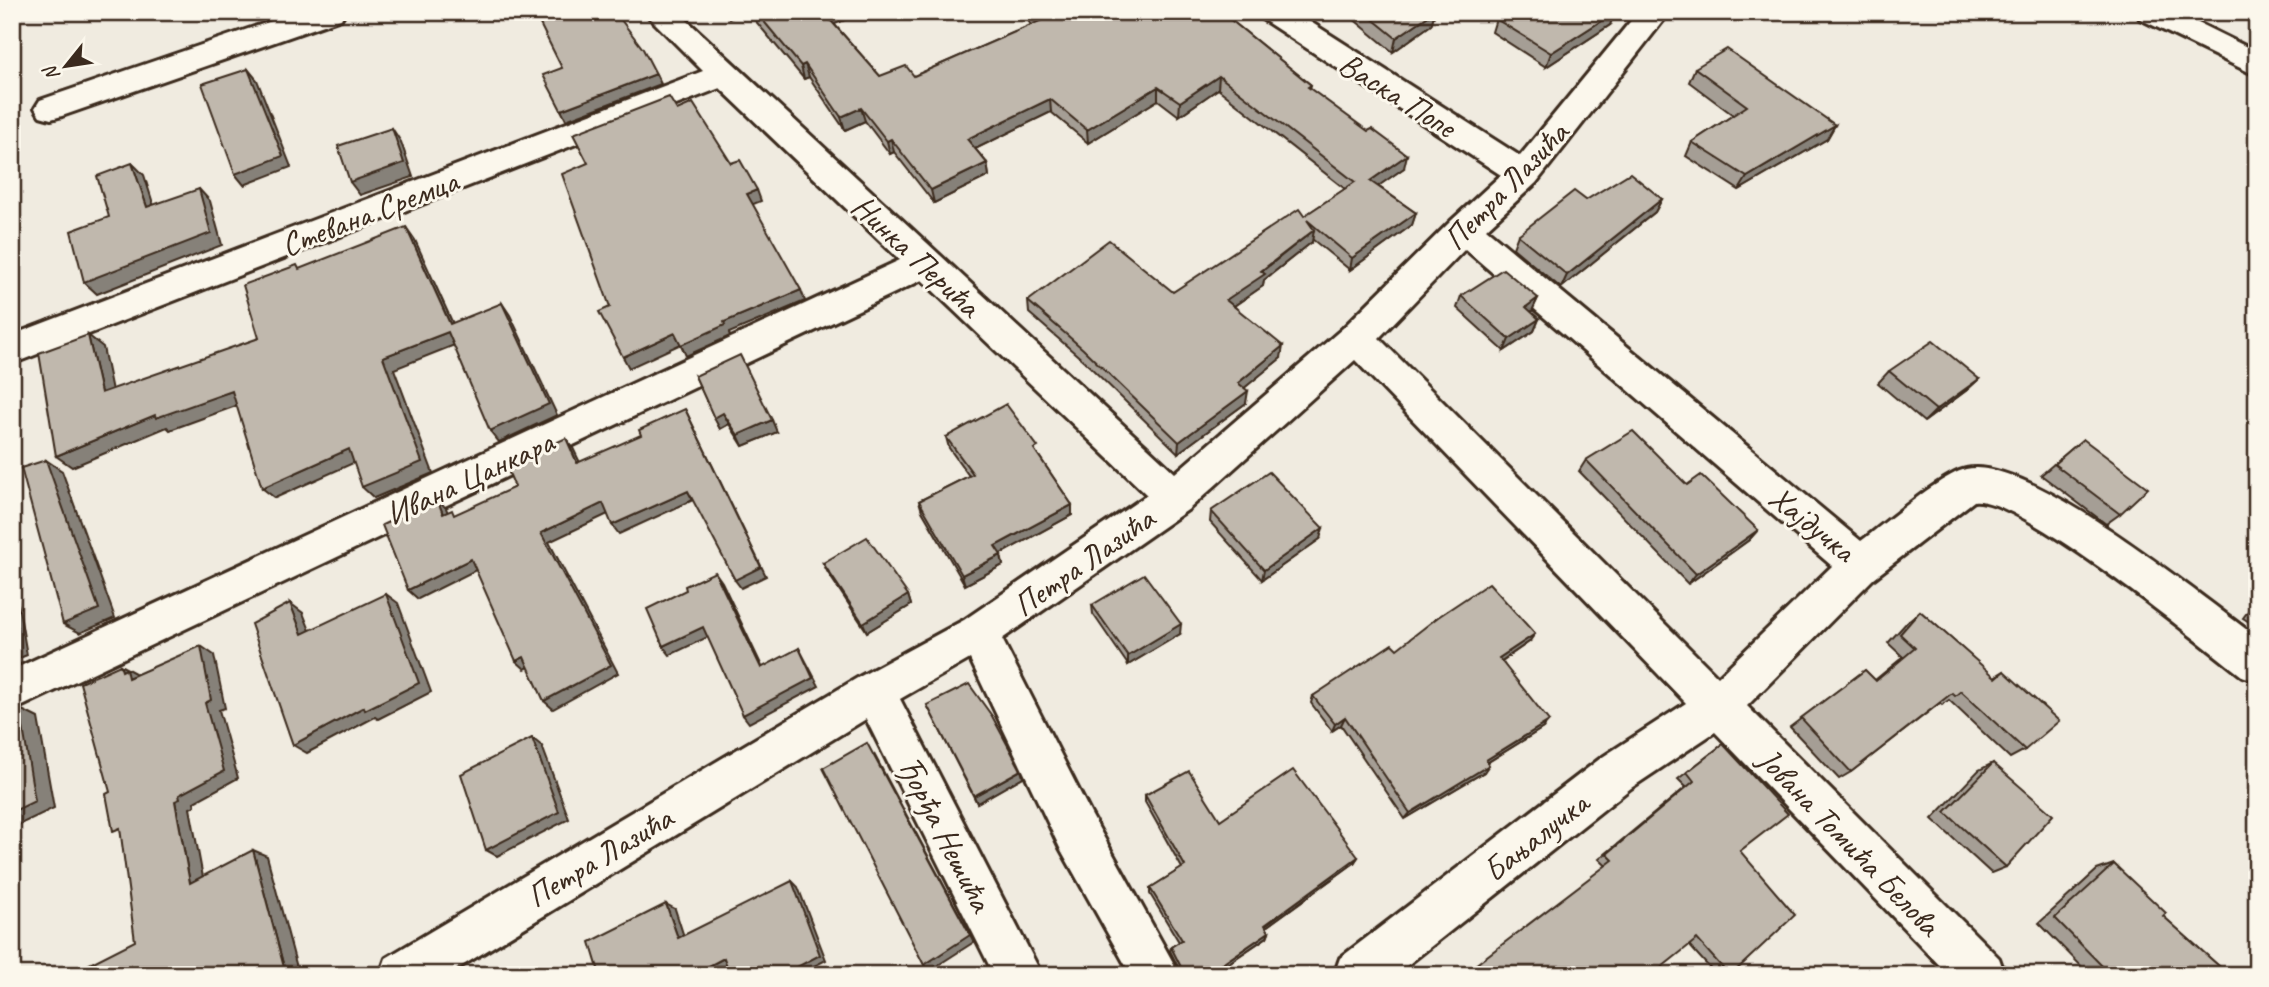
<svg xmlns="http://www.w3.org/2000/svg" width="2269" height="987" viewBox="0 0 2269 987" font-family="Caveat,sans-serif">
  <rect width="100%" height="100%" fill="#f0ebe0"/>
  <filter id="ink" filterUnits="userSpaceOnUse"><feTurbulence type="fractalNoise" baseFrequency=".0143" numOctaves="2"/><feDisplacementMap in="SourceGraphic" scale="14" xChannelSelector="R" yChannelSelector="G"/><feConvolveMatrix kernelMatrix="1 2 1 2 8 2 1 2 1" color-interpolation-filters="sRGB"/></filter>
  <g filter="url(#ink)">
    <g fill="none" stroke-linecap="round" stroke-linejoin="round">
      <defs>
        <g id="minor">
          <polygon points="298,12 345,12 341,19 62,116 51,119 40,116 35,108 40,100"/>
          <path d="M644,12H678L1175,473L1343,328L1452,220L1501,175L1262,19L1258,12H1295L1520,156L1638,12H1670L1536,183L1486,229L1861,541C1884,524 1942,474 1966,469C2029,454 2202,598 2257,637V681L2242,676C2198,642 2020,496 1974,501L1874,578L1747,706L1999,958L2005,975H1949L1715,732L1631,788L1395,975H1334L1340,958L1601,758L1686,703L1355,360L1189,509L1002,639L1092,816L1180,975H1131L1060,848L970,659L900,699L1042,975H994L866,719L447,975H380L386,958L859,677L964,620L1147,495L922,280L12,711V670L900,260L720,88L12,364V335L703,71ZM1465,249L1832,566L1718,677L1379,338Z"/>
          <polygon points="2136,12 2176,12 2257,52 2257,76 2140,19"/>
        </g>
      </defs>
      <use href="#minor" stroke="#3b2a1e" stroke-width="6"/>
      <use href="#minor" fill="#fbf7ec" fill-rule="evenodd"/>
    </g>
    <g fill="#a59e95" stroke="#3b2a1e" stroke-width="2">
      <polygon points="748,12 864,12 834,24 880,76 914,76 1031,25 1029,22 1028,12 1221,12 1311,85 1310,89 1404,168 1378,186 1416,213 1412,225 1350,270 1312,239 1312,242 1264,280 1263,286 1234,306 1281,358 1244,388 1246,403 1178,453 1084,361 1029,313 1028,301 1173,292 1304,216 1345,189 1218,89 1179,116 1158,100 1088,143 1051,112 975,149 987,163 989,176 934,203 894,152 890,154 865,121 845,130 809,77 804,79"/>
      <polygon points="1345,12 1435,12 1431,25 1393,52"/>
      <polygon points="1496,19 1610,25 1546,67 1492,32"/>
      <polygon points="1695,68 1835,125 1827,139 1739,190 1686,156 1692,142 1733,115 1689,82"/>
      <polygon points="1662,199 1655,212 1561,288 1513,248 1518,235 1586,200"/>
      <polygon points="1461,296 1538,298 1531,312 1539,319 1534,331 1504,351 1457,308"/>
      <polygon points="1889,371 1979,379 1967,390 1924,422 1878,383"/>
      <polygon points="695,376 777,432 743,446 729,424 720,429"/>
      <polygon points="946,437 1039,456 1072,505 1072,515 1000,554 1003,565 965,585 922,511 919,501 969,476 949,448"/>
      <polygon points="2083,439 2120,514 2106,524 2041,475"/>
      <polygon points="1586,460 1687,485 1758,530 1749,540 1688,584 1579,471"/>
      <polygon points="1211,511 1320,539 1262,580 1210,522"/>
      <polygon points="823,563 908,595 911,605 867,632 828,573"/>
      <polygon points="2257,599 2257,627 2243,618"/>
      <polygon points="1092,605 1180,634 1128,665 1093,614"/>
      <polygon points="1920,611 1994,677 2004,671 2025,750 2010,758 1949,700 1942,705 1940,703 1851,772 1839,779 1790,727 1865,670 1875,680 1903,657 1888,643 1908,621"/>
      <polygon points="1529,642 1502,661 1543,728 1487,763 1484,772 1405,819 1341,725 1332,731 1311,703 1313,696 1397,649"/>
      <polygon points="927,705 1023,777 977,803"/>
      <polygon points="1723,744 1740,851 1731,975 1716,975 1689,945 1599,859 1686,787 1678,779"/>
      <polygon points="1993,763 2006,867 1991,873 1932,819 1979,770"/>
      <polygon points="1145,795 1220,820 1358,857 1354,863 1266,927 1269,932 1267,937 1211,975 1123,975 1181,973 1170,951 1171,947 1179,942 1150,894 1150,888 1182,868 1145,802"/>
      <polygon points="2114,864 2163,916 2229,975 2096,975 2094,973 2089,974 2039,923 2097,870"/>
    </g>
    <g fill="#868179" stroke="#3b2a1e" stroke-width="2">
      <polygon points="726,12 744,12 729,19"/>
      <polygon points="826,12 864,12 828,27 824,13"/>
      <polygon points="1434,12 1435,12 1431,25 1393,52 1396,38"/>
      <polygon points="1615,12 1610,25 1546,67 1551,53"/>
      <polygon points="805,64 809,77 804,79 801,66"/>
      <polygon points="248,69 257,80 291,167 244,185 235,174"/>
      <polygon points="656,74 661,84 566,120 561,110"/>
      <polygon points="1219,76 1218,89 1179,116 1180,102"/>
      <polygon points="1158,87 1158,100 1088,143 1087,130"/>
      <polygon points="1050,99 1051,112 969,152 967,139"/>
      <polygon points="861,108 865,121 845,130 841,117"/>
      <polygon points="1835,125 1827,139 1739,190 1747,177"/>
      <polygon points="392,128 401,142 413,177 360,195 350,182"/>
      <polygon points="891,139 894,152 890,154 887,141"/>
      <polygon points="1407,155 1404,168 1367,194 1370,181"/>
      <polygon points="132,163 144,175 158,219 147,207"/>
      <polygon points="987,163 989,176 934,203 931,190"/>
      <polygon points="199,189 210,201 222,245 97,294 84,282"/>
      <polygon points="757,190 761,201 751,205 747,194"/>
      <polygon points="1662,199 1655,212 1561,288 1567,275"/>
      <polygon points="1416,213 1412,225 1350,270 1352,258"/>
      <polygon points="406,227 415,240 459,337 450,324"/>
      <polygon points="1314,230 1312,242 1264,280 1263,286 1225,312 1226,300"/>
      <polygon points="801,290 805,301 729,333 730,336 686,356 681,345 724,322"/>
      <polygon points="1538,298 1532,311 1521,320 1526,307"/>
      <polygon points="502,303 510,315 557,415 499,442 490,431"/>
      <polygon points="1539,319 1534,331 1504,351 1509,339"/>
      <polygon points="448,332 457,344 394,369 433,473 374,498 362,487 383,357"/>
      <polygon points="675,333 681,344 629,368 623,357"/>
      <polygon points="88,335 103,347 115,405 101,393"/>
      <polygon points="1283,346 1281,358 1237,394 1238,383"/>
      <polygon points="1979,379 1967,390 1924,422 1936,410"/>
      <polygon points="232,391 244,403 170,430 167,427 72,467 56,456 155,415"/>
      <polygon points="1248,391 1246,403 1178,453 1179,442"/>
      <polygon points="685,409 766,576 741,588 735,580"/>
      <polygon points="723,413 729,424 720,429 714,418"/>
      <polygon points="772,420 777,432 743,446 738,435"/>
      <polygon points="566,438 573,448 585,473 577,463"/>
      <polygon points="349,449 360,460 275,498 262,488"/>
      <polygon points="46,460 62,471 115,618 80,633 63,624"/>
      <polygon points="688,491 693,500 619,534 612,525"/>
      <polygon points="437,499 446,508 452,523 443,514"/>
      <polygon points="603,503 610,513 549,542 618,673 553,709 544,701 541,533"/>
      <polygon points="1072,505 1072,515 997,556 995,546"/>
      <polygon points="1323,528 1320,539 1262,580 1264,570"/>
      <polygon points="1758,530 1749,540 1688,584 1696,574"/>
      <polygon points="1001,555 1003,565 965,585 962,575"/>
      <polygon points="471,559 480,568 418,599 408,590"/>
      <polygon points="12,568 27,655 12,661"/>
      <polygon points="715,572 722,582 767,677 761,668"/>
      <polygon points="386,594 398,603 431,692 378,719 375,717 307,753 293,745"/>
      <polygon points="908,595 911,605 867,632 863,623"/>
      <polygon points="290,603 303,613 315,643 302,634"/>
      <polygon points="1181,624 1180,634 1128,665 1128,656"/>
      <polygon points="703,627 710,636 670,655 663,646"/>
      <polygon points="1535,634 1529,642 1494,666 1499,658"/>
      <polygon points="201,646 214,655 225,708 219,710 238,778 194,802 195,806 190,808 205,888 190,883 175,801 205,703"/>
      <polygon points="799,648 819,686 749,723 743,715"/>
      <polygon points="524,657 533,665 525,669 516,661"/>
      <polygon points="120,665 135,673 136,675 128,678 122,671"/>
      <polygon points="20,709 38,718 54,808 12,828 12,812"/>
      <polygon points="1345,717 1341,725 1332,731 1335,724"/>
      <polygon points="1549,721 1543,728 1480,767 1486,760"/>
      <polygon points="532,738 542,746 569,819 497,856 486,850"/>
      <polygon points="874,754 974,942 929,971 924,965"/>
      <polygon points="1489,765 1484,772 1405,819 1410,813"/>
      <polygon points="1021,770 1023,777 977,803 974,796"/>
      <polygon points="253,850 267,856 299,975 286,975"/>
      <polygon points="1358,857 1354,863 1262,930 1265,925"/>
      <polygon points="792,881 798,887 826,960 797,975 782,975"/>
      <polygon points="666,904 675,909 686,943 678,938"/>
      <polygon points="1269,932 1267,937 1211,975 1206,975"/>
      <polygon points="724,958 732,963 709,975 692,975"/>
    </g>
    <g fill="#c0b8ad" stroke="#3b2a1e" stroke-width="2">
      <polygon points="534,12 615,12 643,49 656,74 561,110 543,75 562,68"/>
      <polygon points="756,12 826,12 824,13 880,76 906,66 914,76 1040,21 1031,12 1221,12 1311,85 1308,87 1368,131 1372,129 1407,155 1370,181 1416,213 1352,258 1307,220 1314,230 1261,271 1265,274 1226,300 1283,346 1238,383 1248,391 1179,442 1083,349 1028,301 1109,240 1173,292 1299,209 1304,216 1355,182 1219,76 1180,102 1158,87 1087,130 1050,99 967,139 987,163 931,190 891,139 887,141 861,108 841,117 805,64 801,66"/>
      <polygon points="1364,12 1434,12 1396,38"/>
      <polygon points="1507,12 1615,12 1551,53 1496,19"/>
      <polygon points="1727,49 1835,125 1747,177 1692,142 1747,106 1695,68"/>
      <polygon points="248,69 283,156 235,174 202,84"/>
      <polygon points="669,97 677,110 693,103 731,163 740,160 757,190 747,194 801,290 724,322 725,325 681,345 675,333 623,357 599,312 610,307 562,174 588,163 573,134"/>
      <polygon points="392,128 404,163 350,182 338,146"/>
      <polygon points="132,163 147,207 199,189 211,233 84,282 71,231 109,217 97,176"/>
      <polygon points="1630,173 1662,199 1567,275 1518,235 1574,191 1586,200"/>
      <polygon points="406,227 450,324 502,303 549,404 490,431 448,332 383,357 422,462 362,487 349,449 262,488 232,391 156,418 155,415 56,456 39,353 88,335 101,393 259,338 243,285 297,265 299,269"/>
      <polygon points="1503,269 1538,298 1526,307 1539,319 1509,339 1461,296"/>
      <polygon points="1933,341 1979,379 1936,410 1889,371"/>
      <polygon points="740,355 772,420 738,435 723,413 714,418 695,376"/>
      <polygon points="1006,404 1038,447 1034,449 1072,505 995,546 1001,555 962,575 919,501 973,474 946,437"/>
      <polygon points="685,409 761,567 735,580 688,491 612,525 603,503 541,533 611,665 544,701 524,657 516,661 471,559 408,590 382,525 437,499 443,514 452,510 454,515 515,487 506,466 566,438 577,463 641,435 639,430"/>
      <polygon points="1633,431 1687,485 1701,475 1758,530 1696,574 1586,460"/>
      <polygon points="2083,439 2148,488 2120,514 2054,464"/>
      <polygon points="46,460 99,609 63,624 21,468"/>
      <polygon points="1269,472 1323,528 1264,570 1211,511"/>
      <polygon points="867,537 908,595 863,623 823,563"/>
      <polygon points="715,572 761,668 799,648 813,678 743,715 703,627 663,646 647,609 686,590 685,586"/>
      <polygon points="1144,574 1181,624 1128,656 1092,605"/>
      <polygon points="1489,583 1535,634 1499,658 1549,721 1486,760 1489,765 1410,813 1345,717 1335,724 1313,696 1392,644 1397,649 1438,617"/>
      <polygon points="386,594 419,683 365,710 364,707 293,745 251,624 290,603 302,634"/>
      <polygon points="2257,606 2257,616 2252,613"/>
      <polygon points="1920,611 1996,678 2004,671 2059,721 2025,750 1961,691 1955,696 1952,693 1851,772 1801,718 1865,670 1876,681 1915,648 1900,634"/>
      <polygon points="201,646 211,700 205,703 224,771 179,795 180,799 175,801 190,883 253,850 286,975 68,975 135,941 120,828 113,831 106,794 110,792 80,683 120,665 122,671 126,669 128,678"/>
      <polygon points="969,684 992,716 1021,770 974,796 927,705"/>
      <polygon points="20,709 35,801 12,812 12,713"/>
      <polygon points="532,738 559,812 486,850 461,774"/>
      <polygon points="867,743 970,935 924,965 823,768"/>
      <polygon points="1723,744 1788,814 1740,851 1795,915 1731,975 1729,975 1697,939 1652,975 1462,975 1613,860 1607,854 1694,781 1687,772"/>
      <polygon points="1993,763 2053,815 2006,867 1945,812"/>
      <polygon points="1293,770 1358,857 1265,925 1269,932 1206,975 1123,975 1128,972 1181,973 1183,971 1171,947 1182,940 1150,888 1185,866 1145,795 1189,771 1220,820"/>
      <polygon points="2114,864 2166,913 2163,916 2229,975 2118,975 2110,967 2106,970 2055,918"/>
      <polygon points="792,881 820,955 782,975 730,975 724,958 692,975 600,975 590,942 666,904 678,938"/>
    </g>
  </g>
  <g text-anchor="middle" stroke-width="6" stroke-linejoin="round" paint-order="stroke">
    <g font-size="33" fill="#3b2a1e" stroke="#fbf7ec">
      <text transform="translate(1398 94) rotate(32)" y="12">Васка Попе</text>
      <text transform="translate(1505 185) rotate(-46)" y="12">Петра Лазића</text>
      <text transform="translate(369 212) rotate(-21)" y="12">Стевана Сремца</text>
      <text transform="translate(917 255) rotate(43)" y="12">Нинка Перића</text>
      <text transform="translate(469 477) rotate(-25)" y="12">Ивана Цанкара</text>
      <text transform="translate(1813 523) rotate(39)" y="12">Хајдучка</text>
      <text transform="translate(1083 561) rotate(-35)" y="12">Петра Лазића</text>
      <text transform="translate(946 833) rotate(63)" y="12">Ђорђа Нешића</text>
      <text transform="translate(1535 836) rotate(-38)" y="12">Бањалучка</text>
      <text transform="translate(1850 841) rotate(46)" y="12">Јована Томића Белова</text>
      <text transform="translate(599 856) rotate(-31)" y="12">Петра Лазића</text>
    </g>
  </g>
  <rect width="2269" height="987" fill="none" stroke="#fbf7ec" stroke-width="42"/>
  <rect x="21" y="21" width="2227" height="945" fill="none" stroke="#3b2a1e" stroke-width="2.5" filter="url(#ink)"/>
  <g transform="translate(66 66) rotate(240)" stroke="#fbf7ec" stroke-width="5" paint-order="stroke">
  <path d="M0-5L12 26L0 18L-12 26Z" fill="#3b2a1e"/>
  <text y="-10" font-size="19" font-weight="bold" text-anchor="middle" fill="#3b2a1e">N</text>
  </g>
</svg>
